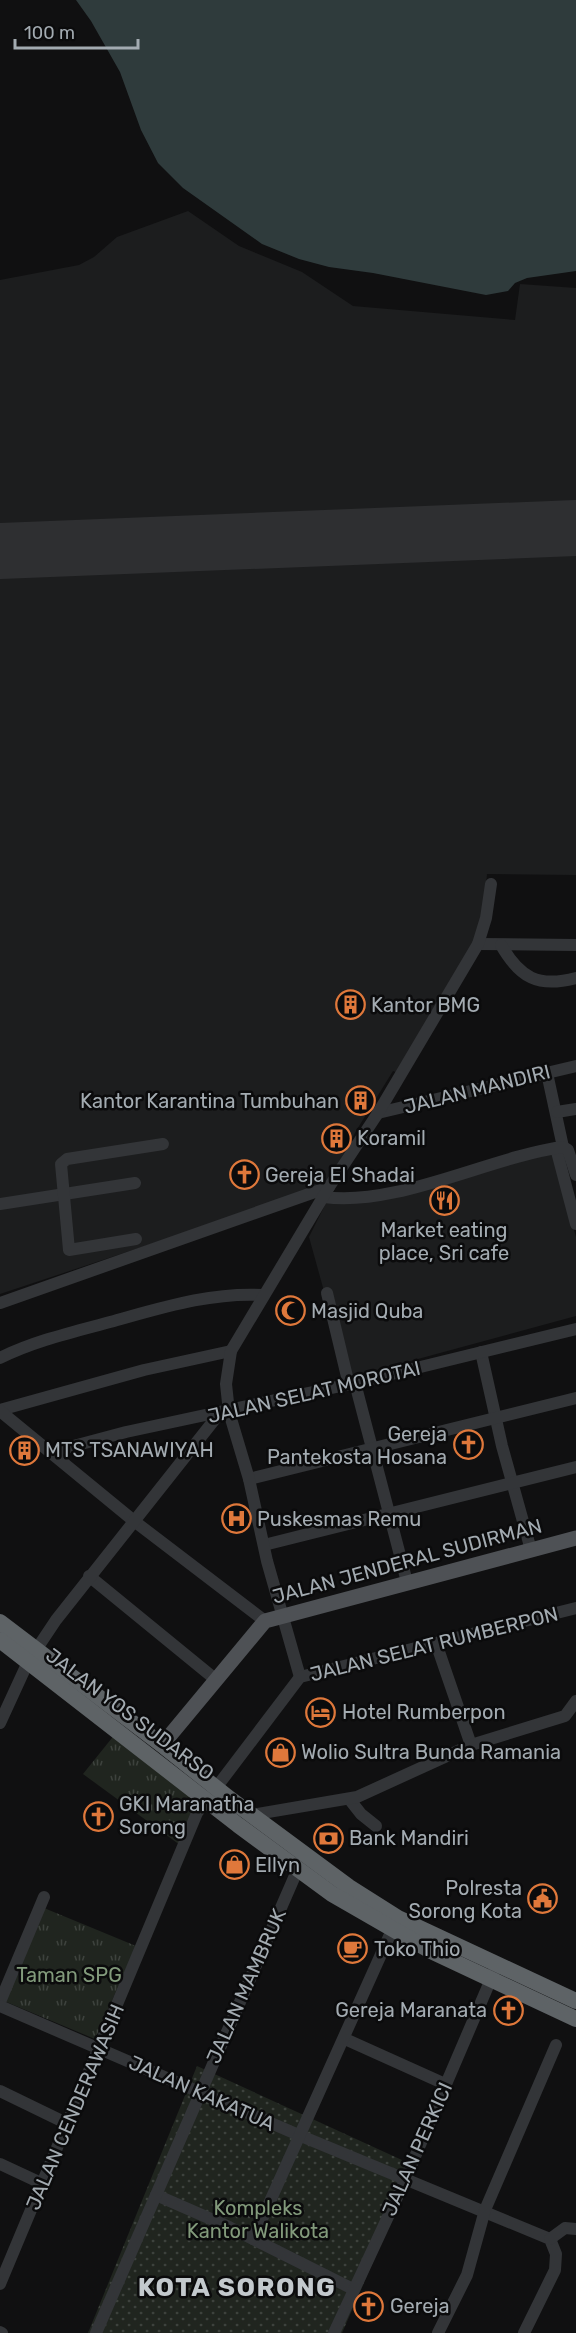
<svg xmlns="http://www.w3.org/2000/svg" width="576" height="2333" viewBox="0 0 576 2333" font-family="Rubik,sans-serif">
  <defs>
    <pattern id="grass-dots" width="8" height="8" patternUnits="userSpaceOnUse" patternTransform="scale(1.5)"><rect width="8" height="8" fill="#20251f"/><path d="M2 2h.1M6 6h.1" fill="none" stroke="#3d423d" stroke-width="1.8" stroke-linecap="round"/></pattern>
    <pattern id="park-tufts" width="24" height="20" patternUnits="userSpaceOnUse" patternTransform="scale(1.5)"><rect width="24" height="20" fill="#20251f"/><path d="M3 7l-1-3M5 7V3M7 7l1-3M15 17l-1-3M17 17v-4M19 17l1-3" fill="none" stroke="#3d423d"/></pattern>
  </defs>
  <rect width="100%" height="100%" fill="#101011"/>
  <g fill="#1c1d1e">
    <polygon points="188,211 239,246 302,272 353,306 515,320 520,284 576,288 576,875 487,874 482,930 396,1072 393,1071 356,1131 326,1186 0,1294 0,280 79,265 94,257 117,237"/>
    <polygon points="551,1146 576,1237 576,1316 348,1378 309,1237 330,1195 366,1195"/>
  </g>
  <polygon fill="url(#grass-dots)" points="197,2066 415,2166 342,2333 88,2333"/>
  <g fill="url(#park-tufts)">
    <polygon points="116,1733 190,1791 193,1817 180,1845 83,1774"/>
    <polygon points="44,1908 136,1946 95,2039 4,2001"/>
  </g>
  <polygon fill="#2f3b3c" points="76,0 576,0 576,271 527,278 515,283 508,291 486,295 373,273 329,267 299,259 262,244 183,188 158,163 141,130 120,72 91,21"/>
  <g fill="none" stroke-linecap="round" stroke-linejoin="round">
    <polyline stroke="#2e2f31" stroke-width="56" points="0,551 576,528"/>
    <g stroke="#333538" stroke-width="12">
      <polyline points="478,944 576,945"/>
      <path d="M501,945C520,978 538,988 576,978"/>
      <polyline points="547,1073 563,1147"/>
      <polyline points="557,1112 576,1109"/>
      <polyline points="378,1113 576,1066"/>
      <polyline points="556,1148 576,1224"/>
      <path d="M324,1197C397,1207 489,1157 563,1147L568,1150L576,1175"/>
      <polyline points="0,1204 135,1183"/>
      <polyline points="136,1239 69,1250 61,1164 67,1159 163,1144"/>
      <polyline points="327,1293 349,1385"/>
      <polyline points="0,1303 329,1187"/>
      <polyline points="481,1352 502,1446 531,1550"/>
      <path d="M0,1358C34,1341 73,1332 110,1322C161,1308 210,1292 263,1295"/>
      <polyline points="355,1383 407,1582"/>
      <polyline points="0,1410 144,1370 231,1351"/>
      <polyline points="0,1411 134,1521 265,1621"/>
      <polyline points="51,1452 126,1432 355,1383 576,1329"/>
      <polyline points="249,1479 576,1398"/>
      <polyline points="264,1545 576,1467"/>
      <polyline points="89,1576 215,1679"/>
      <polyline points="436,1643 471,1745"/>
      <polyline points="300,1677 267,1561 249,1479 229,1412 226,1384 231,1351 329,1187 378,1113 478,944 486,918 491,884"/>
      <polyline points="0,1723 28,1662 56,1620 219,1414"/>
      <polyline points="350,1800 361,1814 376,1826"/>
      <polyline points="251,1815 357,1797 471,1745 565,1716 576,1701"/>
      <polyline points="0,2002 44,1897"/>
      <polyline points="0,2006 301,2136 550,2239 556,2254 555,2270 524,2333"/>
      <polyline points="345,2039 445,2084"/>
      <polyline points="0,2091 68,2124"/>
      <polyline points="0,2164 43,2184"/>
      <polyline points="156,2195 227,2226 353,2289"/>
      <polyline points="253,2239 392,1930"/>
      <polyline points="550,2239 565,2228 576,2229"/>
      <polyline points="0,2284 197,1813 300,1677 576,1608"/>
      <polyline points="0,2332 2,2333"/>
      <polyline points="96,2333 297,1871"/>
      <polyline points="334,2333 405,2180 494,1972"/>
      <polyline points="438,2333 467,2275 485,2210 556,2045"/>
    </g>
    <polyline stroke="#4e5155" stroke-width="15" points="162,1745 265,1621 576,1538"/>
    <g stroke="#5e6366" stroke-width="16">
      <polyline points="0,1622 162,1745 230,1799 349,1887 398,1918 576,2001"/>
      <polyline points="0,1640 238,1825 332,1894 431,1951 576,2019"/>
    </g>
  </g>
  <defs>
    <symbol id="building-ring" viewBox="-11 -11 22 22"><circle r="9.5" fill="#0b0b0c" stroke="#df783b" stroke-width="1.5"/><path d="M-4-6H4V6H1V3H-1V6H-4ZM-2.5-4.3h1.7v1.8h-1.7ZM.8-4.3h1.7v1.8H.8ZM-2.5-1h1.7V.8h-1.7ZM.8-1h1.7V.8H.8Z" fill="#df783b"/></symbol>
    <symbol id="church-ring" viewBox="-11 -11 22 22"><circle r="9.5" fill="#0b0b0c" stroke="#df783b" stroke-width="1.5"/><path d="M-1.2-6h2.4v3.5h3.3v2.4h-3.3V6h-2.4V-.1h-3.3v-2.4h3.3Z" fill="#df783b"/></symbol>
    <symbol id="restaurant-ring" viewBox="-11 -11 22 22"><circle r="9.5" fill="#0b0b0c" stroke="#df783b" stroke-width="1.5"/><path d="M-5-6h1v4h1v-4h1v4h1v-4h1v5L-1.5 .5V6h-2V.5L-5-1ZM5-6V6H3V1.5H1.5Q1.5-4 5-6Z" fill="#df783b"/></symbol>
    <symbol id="mosque-ring" viewBox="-11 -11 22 22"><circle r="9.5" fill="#0b0b0c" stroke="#df783b" stroke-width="1.5"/><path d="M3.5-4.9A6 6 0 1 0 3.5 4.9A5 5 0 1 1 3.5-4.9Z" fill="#df783b"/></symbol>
    <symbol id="hospital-ring" viewBox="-11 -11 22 22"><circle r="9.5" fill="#0b0b0c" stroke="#df783b" stroke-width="1.5"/><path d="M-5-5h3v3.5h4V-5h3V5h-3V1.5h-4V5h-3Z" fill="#df783b"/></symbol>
    <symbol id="hotel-ring" viewBox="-11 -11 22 22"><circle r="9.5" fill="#0b0b0c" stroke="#df783b" stroke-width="1.5"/><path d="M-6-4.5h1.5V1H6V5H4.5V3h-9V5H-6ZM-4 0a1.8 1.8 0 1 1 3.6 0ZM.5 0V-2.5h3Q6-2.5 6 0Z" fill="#df783b"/></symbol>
    <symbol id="shop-ring" viewBox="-11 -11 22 22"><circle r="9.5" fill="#0b0b0c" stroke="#df783b" stroke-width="1.5"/><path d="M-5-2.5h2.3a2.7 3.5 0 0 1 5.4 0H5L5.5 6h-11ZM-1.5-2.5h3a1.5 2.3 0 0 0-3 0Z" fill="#df783b"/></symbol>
    <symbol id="bank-ring" viewBox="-11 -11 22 22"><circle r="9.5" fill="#0b0b0c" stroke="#df783b" stroke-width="1.5"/><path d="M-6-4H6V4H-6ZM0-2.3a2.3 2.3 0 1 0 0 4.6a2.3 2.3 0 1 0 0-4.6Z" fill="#df783b"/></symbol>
    <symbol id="civic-ring" viewBox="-11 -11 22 22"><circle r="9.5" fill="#0b0b0c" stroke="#df783b" stroke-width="1.5"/><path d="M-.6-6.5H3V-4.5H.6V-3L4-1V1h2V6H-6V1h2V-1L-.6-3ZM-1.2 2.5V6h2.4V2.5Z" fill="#df783b"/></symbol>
    <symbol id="cafe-ring" viewBox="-11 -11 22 22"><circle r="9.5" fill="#0b0b0c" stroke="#df783b" stroke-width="1.5"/><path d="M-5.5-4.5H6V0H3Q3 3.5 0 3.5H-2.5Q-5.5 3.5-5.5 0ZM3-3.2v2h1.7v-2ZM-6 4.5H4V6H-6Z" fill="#df783b"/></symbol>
  </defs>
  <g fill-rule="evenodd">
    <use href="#building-ring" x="334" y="988" width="33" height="33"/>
    <use href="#building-ring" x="344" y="1084" width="33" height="33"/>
    <use href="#building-ring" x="320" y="1122" width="33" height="33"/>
    <use href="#church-ring" x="228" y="1158" width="33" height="33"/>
    <use href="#restaurant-ring" x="428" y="1184" width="33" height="33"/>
    <use href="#mosque-ring" x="274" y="1294" width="33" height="33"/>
    <use href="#church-ring" x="452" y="1428" width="33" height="33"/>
    <use href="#building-ring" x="8" y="1434" width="33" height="33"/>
    <use href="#hospital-ring" x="220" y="1502" width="33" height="33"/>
    <use href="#hotel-ring" x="304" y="1696" width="33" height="33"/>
    <use href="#shop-ring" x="264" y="1736" width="33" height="33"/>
    <use href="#church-ring" x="82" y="1800" width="33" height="33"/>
    <use href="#bank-ring" x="312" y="1822" width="33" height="33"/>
    <use href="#shop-ring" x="218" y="1848" width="33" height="33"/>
    <use href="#civic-ring" x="526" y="1882" width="33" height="33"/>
    <use href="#cafe-ring" x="336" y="1932" width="33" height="33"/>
    <use href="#church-ring" x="492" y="1994" width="33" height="33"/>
    <use href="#church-ring" x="352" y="2290" width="33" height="33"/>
  </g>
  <g text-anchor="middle" stroke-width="5" stroke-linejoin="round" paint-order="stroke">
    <g font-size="20" fill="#a3abb1" stroke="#0b0b0c" text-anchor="start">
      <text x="371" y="1012">Kantor BMG</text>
      <text x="339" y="1108" text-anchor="end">Kantor Karantina Tumbuhan</text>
      <text x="357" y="1145">Koramil</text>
      <text x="265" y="1182">Gereja El Shadai</text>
      <text x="444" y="1237" text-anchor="middle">Market eating<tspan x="444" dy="23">place, Sri cafe</tspan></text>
      <text x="311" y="1318">Masjid Quba</text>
      <text x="447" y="1441" text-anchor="end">Gereja<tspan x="447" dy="23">Pantekosta Hosana</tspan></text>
      <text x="45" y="1457">MTS TSANAWIYAH</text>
      <text x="257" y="1526">Puskesmas Remu</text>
      <text x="342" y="1719">Hotel Rumberpon</text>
      <text x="301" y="1759">Wolio Sultra Bunda Ramania</text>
      <text x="119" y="1811">GKI Maranatha<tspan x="119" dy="23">Sorong</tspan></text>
      <text x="349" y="1845">Bank Mandiri</text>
      <text x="255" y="1872">Ellyn</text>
      <text x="522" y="1895" text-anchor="end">Polresta<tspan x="522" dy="23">Sorong Kota</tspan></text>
      <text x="374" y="1956">Toko Thio</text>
      <text x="487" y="2017" text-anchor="end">Gereja Maranata</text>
      <text x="390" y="2313">Gereja</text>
    </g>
    <g font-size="20" fill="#a3abb1" stroke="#0b0b0c">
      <text transform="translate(477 1089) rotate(-14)" y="7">JALAN MANDIRI</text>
      <text transform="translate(314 1392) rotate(-13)" y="7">JALAN SELAT MOROTAI</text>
      <text transform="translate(407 1561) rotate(-15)" y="7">JALAN JENDERAL SUDIRMAN</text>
      <text transform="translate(434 1644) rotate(-14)" y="7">JALAN SELAT RUMBERPON</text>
      <text transform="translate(130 1714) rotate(37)" y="7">JALAN YOS SUDARSO</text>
      <text transform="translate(246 1986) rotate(-66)" y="7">JALAN MAMBRUK</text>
      <text transform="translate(202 2093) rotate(24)" y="7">JALAN KAKATUA</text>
      <text transform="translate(75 2107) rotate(-67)" y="7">JALAN CENDERAWASIH</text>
      <text transform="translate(417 2149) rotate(-66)" y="7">JALAN PERKICI</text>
    </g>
    <g font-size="20" fill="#829a7b" stroke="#0b0b0c">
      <text x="69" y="1982">Taman SPG</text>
      <text x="258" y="2215">Kompleks<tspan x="258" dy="23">Kantor Walikota</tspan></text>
    </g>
    <g font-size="26" font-weight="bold" letter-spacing="1.5" fill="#c3c9cd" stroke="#0b0b0c">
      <text x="237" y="2296">KOTA SORONG</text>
    </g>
  </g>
  <path d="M15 39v9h123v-9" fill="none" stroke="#a3abb1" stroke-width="3"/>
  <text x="24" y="39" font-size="18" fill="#a3abb1" stroke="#0b0b0c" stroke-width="4.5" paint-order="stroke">100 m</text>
</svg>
